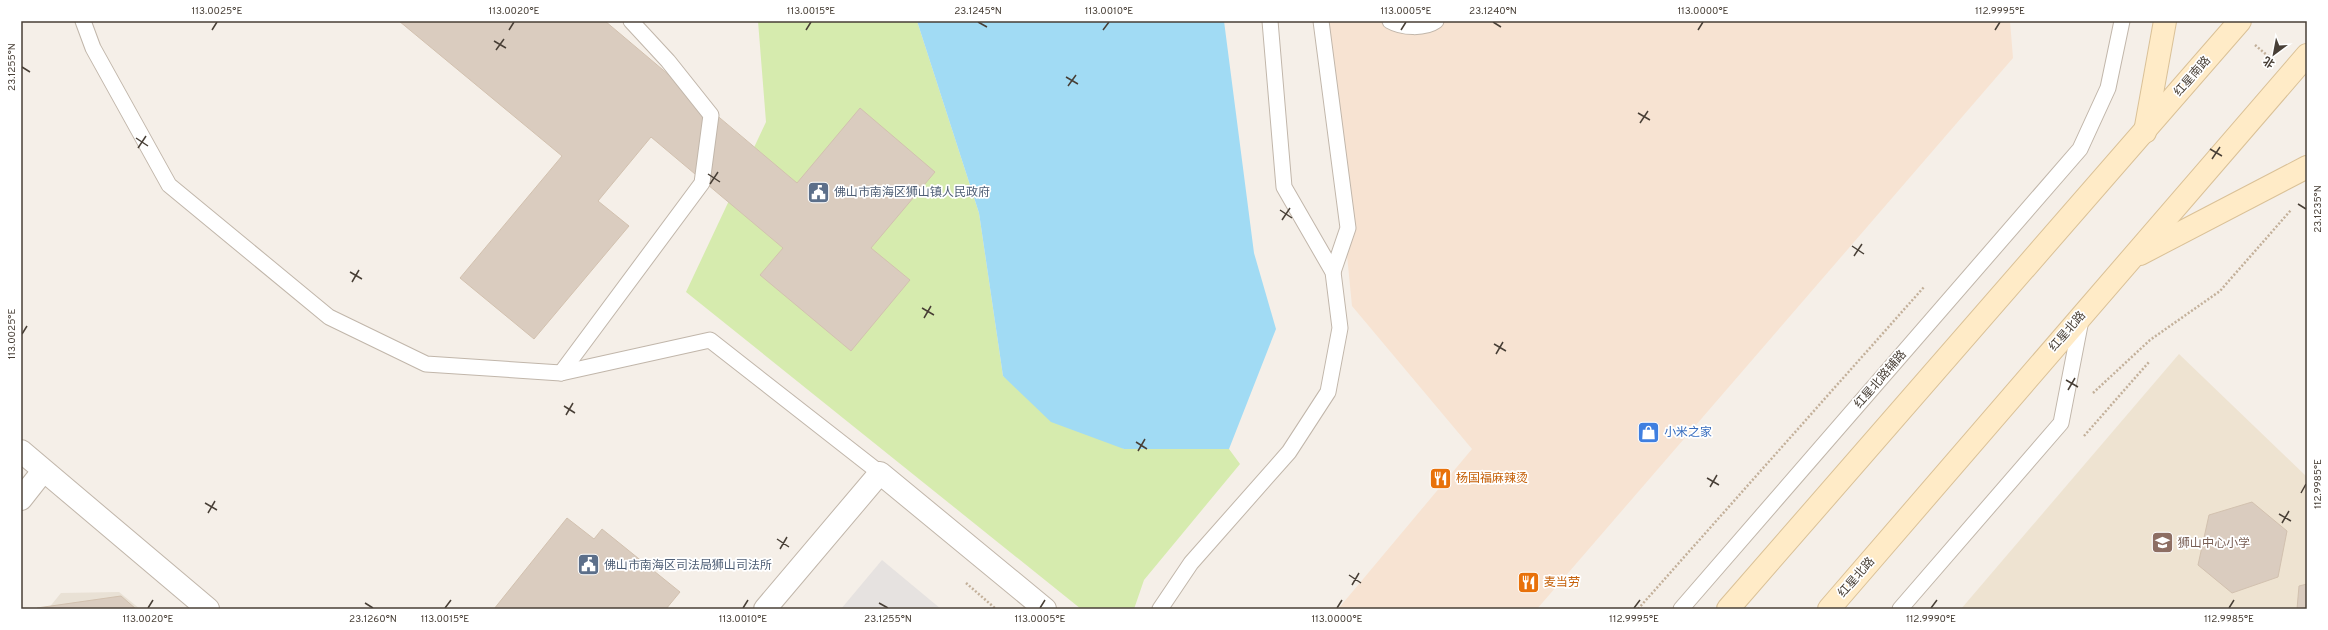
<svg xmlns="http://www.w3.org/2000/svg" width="2328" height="630" viewBox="0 0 2328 630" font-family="Overpass,'Noto Sans SC',sans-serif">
  <rect width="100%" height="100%" fill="#f5efe8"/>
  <polygon fill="#e9e1d5" points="119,592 140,609 48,609 61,593"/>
  <polygon fill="#f7e3d2" points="1324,21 2010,21 2013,58 1537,609 1338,609 1472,449 1352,306"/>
  <polygon fill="#eee3d1" points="2179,354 2307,477 2307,609 1961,609"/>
  <polygon fill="#d6ebae" points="758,21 917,21 979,213 1003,376 1124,449 1229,449 1240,464 1144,580 1134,609 1081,609 686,292 766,122"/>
  <polygon fill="#e6e2e0" points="882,560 941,609 841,609"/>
  <polygon fill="#a1dbf4" points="917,21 1224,21 1254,253 1276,329 1229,449 1124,449 1051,422 1003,376 979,213"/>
  <g fill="#daccbf" stroke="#d2c1af">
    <polygon points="399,21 605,21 797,183 860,108 935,172 871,248 910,280 851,351 760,275 783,248 651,137 598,201 629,226 534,339 460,278 562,156"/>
    <polygon points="2252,502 2287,531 2278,577 2232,593 2198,565 2209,515"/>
    <polygon points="567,518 594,539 602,529 680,592 666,609 494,609"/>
    <polygon points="2307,584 2307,609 2297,609 2299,586"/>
    <polygon points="121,596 136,609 36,609 37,608"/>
  </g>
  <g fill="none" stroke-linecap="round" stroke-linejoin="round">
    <defs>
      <g id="lane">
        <polyline points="83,21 93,48 169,185 329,317 426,364 561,373 710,340 880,473"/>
        <polyline points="1321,21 1348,228 1333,272"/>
        <path d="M1390,21C1402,28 1425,29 1436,21"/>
        <polyline points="561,373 702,183 711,115 668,61 631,21"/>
        <polyline points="1160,609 1191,563 1289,452 1328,392 1340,328 1333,272 1284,187 1270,21"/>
        <polyline points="1681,609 2080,149 2108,88 2122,21"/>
        <polyline points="1900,609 2061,423 2081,320"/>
      </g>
      <g id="street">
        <polyline points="21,451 208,609"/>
        <polyline points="21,499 43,471"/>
        <polyline points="765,609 880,473 1045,609"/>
      </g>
      <g id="secondary">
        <polyline points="2145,132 2165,21"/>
        <polyline points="2140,254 2307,167"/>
        <polyline points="1728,609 2240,21"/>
        <polyline points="1829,609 2307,55"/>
      </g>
    </defs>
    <use href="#lane" stroke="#c1b6aa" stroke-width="17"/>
    <use href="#street" stroke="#c1b6aa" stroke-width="24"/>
    <use href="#secondary" stroke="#dac197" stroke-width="24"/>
    <g stroke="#c3b09a" stroke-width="2.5" stroke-dasharray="2 2" stroke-linecap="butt">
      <polyline points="2255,45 2268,56"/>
      <polyline points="2093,393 2150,340 2220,291 2291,210"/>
      <polyline points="2084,436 2149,362"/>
      <polyline points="966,583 996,609"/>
      <polyline points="1638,609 1924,287"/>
    </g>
    <use href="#lane" stroke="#fff" stroke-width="15"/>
    <use href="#street" stroke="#fff" stroke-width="22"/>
    <use href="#secondary" stroke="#ffebc7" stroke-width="22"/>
  </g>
  <path fill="none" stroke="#483f36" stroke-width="1.5" d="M978,22L987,27M1493,22L1501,27M212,30L217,22M509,30L514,22M806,30L811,22M1103,30L1109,22M1401,30L1406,22M1698,30L1703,22M1995,30L2000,22M494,41L506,48M496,50L504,39M22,67L30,72M1066,77L1078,84M1068,86L1076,75M1638,113L1650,120M1640,123L1648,111M136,138L148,146M138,148L146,136M2210,149L2222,156M2212,159L2220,147M708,174L720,182M710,184L718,172M2298,204L2306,209M1280,210L1292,218M1282,220L1290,208M1852,246L1864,254M1854,256L1862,244M350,272L362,279M352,282L359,270M922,308L934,315M924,318L931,306M22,334L27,326M1494,344L1506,351M1496,354L1503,342M2066,380L2078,387M2068,390L2075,378M564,406L575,413M566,415L573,403M1136,442L1147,449M1138,451L1145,439M1707,478L1719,485M1710,487L1717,475M2301,493L2306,484M205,503L217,510M208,513L215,501M2279,514L2291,521M2282,523L2289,511M777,539L789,547M780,549L787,537M1349,575L1361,583M1352,585L1359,573M365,603L373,608M879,603L888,608M148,608L153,600M445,608L451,600M743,608L748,600M1040,608L1045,600M1337,608L1342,600M1634,608L1640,600M1931,608L1937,600M2229,608L2234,600"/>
  <defs>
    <symbol id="civic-square" viewBox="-11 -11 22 22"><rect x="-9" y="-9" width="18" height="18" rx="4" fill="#5c6f8a" stroke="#fff"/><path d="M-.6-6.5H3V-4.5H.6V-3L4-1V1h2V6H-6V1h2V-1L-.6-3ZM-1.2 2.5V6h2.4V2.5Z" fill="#fff"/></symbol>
    <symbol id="shop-square" viewBox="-11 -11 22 22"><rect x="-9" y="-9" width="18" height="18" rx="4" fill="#3f7fe0" stroke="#fff"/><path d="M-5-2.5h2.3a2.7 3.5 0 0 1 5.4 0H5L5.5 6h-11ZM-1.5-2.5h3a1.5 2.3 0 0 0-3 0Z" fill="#fff"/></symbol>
    <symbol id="restaurant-square" viewBox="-11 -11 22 22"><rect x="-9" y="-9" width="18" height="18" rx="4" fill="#e8710a" stroke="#fff"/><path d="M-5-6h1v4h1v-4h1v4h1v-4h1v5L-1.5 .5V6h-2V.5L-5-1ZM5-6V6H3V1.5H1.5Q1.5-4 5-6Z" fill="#fff"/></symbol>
    <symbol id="school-square" viewBox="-11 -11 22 22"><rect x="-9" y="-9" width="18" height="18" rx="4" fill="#8d6e63" stroke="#fff"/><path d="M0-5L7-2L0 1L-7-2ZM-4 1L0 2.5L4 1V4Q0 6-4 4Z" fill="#fff"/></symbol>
  </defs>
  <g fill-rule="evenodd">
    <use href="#civic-square" x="806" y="180" width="25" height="25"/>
    <use href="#shop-square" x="1636" y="420" width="25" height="25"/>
    <use href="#restaurant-square" x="1428" y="466" width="25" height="25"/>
    <use href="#school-square" x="2150" y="530" width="25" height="25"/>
    <use href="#civic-square" x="576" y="552" width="25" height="25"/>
    <use href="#restaurant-square" x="1516" y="570" width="25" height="25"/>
  </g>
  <g text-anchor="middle" stroke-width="3.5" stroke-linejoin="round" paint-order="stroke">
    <g font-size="12" fill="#483f36" stroke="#fff">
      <text transform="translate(2192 76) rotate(-49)" y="4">红星南路</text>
      <text transform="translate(2067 331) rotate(-49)" y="4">红星北路</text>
      <text transform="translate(1880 379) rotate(-49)" y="4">红星北路辅路</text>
      <text transform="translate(1856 577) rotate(-49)" y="4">红星北路</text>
    </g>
    <g font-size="12" fill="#4e5e75" stroke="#fff" text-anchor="start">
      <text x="834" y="196">佛山市南海区狮山镇人民政府</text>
      <text x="604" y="569">佛山市南海区司法局狮山司法所</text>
    </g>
    <g font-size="12" fill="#366cbe" stroke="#fff" text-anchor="start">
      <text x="1664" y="436">小米之家</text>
    </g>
    <g font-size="12" fill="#c56008" stroke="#fff" text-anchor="start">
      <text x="1456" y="482">杨国福麻辣烫</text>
      <text x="1544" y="586">麦当劳</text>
    </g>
    <g font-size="12" fill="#785e54" stroke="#fff" text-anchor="start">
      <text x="2178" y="547">狮山中心小学</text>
    </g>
  </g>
  <rect width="2328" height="630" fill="none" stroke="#ffffff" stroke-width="44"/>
  <g transform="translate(2274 54) rotate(212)" stroke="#ffffff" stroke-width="3" paint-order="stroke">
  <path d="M0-3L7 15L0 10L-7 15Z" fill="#483f36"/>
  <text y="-6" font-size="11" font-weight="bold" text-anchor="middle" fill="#483f36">北</text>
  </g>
  <rect x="22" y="22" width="2284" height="586" fill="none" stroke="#483f36" stroke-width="1.5"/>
  <g font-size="10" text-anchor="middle" fill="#483f36">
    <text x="217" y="14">113.0025°E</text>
    <text x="514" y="14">113.0020°E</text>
    <text x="811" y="14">113.0015°E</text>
    <text x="978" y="14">23.1245°N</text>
    <text x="1109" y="14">113.0010°E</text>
    <text x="1406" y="14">113.0005°E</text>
    <text x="1493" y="14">23.1240°N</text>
    <text x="1703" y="14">113.0000°E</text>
    <text x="2000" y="14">112.9995°E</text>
    <text transform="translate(11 67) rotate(-90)" y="4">23.1255°N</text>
    <text transform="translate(2317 209) rotate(-90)" y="4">23.1235°N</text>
    <text transform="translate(11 334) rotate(-90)" y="4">113.0025°E</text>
    <text transform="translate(2317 484) rotate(-90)" y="4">112.9985°E</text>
    <text x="148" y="622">113.0020°E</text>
    <text x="373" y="622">23.1260°N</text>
    <text x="445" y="622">113.0015°E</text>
    <text x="743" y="622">113.0010°E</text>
    <text x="888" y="622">23.1255°N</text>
    <text x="1040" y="622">113.0005°E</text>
    <text x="1337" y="622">113.0000°E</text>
    <text x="1634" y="622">112.9995°E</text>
    <text x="1931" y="622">112.9990°E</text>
    <text x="2229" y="622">112.9985°E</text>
  </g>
</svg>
